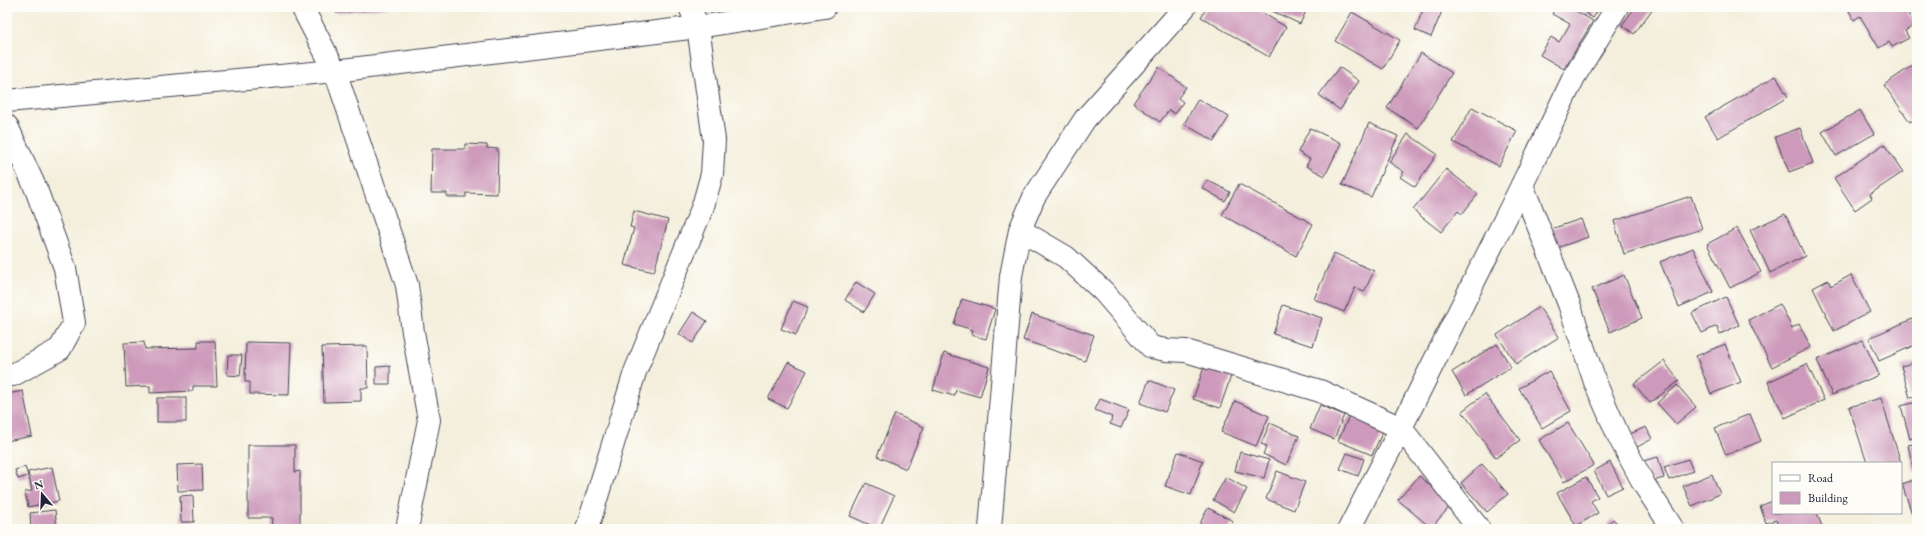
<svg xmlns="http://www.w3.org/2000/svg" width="1924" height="536" viewBox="0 0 1924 536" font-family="'EB Garamond',serif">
  <rect width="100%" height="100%" fill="#fdfcf7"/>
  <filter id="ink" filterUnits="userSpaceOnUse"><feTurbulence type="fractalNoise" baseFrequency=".025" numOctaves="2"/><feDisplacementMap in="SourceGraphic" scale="8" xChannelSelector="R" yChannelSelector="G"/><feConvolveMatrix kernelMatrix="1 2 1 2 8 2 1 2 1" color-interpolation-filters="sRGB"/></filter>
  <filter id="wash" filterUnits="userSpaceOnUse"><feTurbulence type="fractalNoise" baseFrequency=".012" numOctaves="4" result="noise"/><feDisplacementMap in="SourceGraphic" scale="16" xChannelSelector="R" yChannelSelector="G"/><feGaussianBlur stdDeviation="0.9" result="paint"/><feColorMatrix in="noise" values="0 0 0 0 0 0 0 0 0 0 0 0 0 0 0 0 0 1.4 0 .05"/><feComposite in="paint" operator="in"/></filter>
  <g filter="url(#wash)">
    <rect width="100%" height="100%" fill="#f4efdc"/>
    <g id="blocks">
      <g fill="#cd9abb">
        <polygon points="336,7 388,7 388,8 336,13"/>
        <polygon points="1207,7 1253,7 1286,27 1269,57 1201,17"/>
        <polygon points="1271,7 1308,7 1300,24 1270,10"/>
        <polygon points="1424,7 1437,7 1443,9 1431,37 1415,30"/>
        <polygon points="1556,7 1569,7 1593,21 1564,69 1540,55 1551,37 1559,42 1570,24 1552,14"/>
        <polygon points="1584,7 1600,7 1593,18 1582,11"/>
        <polygon points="1635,7 1654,7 1634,34 1622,25"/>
        <polygon points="1847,7 1904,7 1915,25 1905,31 1909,38 1892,47 1889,42 1879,48 1860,16 1854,20"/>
        <polygon points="1910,7 1917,7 1917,19"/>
        <polygon points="1352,12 1400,40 1383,69 1335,41"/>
        <polygon points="1421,53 1452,73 1418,128 1387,108"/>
        <polygon points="1913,65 1917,71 1917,118 1910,122 1884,85"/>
        <polygon points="1159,67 1186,87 1178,98 1183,102 1175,114 1169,110 1160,122 1133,103"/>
        <polygon points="1339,67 1359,81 1340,110 1319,95"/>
        <polygon points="1776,76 1788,97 1718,138 1705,117"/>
        <polygon points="1198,99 1229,117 1214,141 1184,124"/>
        <polygon points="1472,107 1517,131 1499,166 1453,142"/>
        <polygon points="1860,110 1874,134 1836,156 1822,132"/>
        <polygon points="1369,123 1398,136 1371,197 1342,185"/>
        <polygon points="1310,128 1341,143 1325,176 1306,166 1310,159 1298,152"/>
        <polygon points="1800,128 1813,163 1789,172 1775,137"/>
        <polygon points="1408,134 1437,154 1415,187 1400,177 1404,172 1389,162"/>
        <polygon points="465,144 487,145 487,148 498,149 497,194 466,193 466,197 447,197 447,193 431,193 432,149 465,149"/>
        <polygon points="1884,144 1903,172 1870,194 1872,198 1855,210 1834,178"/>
        <polygon points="1446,169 1478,194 1462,214 1458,211 1441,232 1413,210"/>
        <polygon points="1207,180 1230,192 1225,201 1202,188"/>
        <polygon points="1239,184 1313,224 1296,256 1222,215"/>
        <polygon points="1691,196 1702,229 1624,254 1614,221"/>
        <polygon points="634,211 668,220 654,272 624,265 634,228 630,227"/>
        <polygon points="1785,214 1805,256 1770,273 1750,230"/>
        <polygon points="1581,219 1588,237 1557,248 1551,229"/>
        <polygon points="1737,228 1761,272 1730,288 1707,244"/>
        <polygon points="1693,248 1713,292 1679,307 1660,262"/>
        <polygon points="1334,253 1374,271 1364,292 1355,288 1344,312 1314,299"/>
        <polygon points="1624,275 1642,318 1610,332 1592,289"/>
        <polygon points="1851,275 1870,312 1834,331 1813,288 1828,280 1831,286"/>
        <polygon points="856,282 875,294 864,312 845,300"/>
        <polygon points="1726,297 1739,325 1720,334 1717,326 1702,333 1692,313"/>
        <polygon points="962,299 995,309 986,339 971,335 973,330 954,324"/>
        <polygon points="793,301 808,307 796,335 781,329"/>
        <polygon points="1780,304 1792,328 1799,324 1811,347 1772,367 1748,320"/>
        <polygon points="1283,305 1322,318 1313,346 1273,334"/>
        <polygon points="1539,307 1559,337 1516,364 1497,335"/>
        <polygon points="693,312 707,321 693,343 679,334"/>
        <polygon points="1032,314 1094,335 1085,361 1023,340"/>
        <polygon points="1917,317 1917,344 1879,361 1869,338"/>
        <polygon points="1863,340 1879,375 1832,395 1817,360"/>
        <polygon points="198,341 215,341 217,386 193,386 193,391 150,393 150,386 126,387 124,343 144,342 145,349 198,348"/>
        <polygon points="246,342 291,343 289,395 250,394 250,382 245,382"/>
        <polygon points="1497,344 1511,367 1466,395 1452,372"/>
        <polygon points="1725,344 1741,382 1711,394 1696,356"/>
        <polygon points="367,346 368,388 361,388 361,401 324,402 322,347"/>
        <polygon points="944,353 989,367 980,397 956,390 954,396 933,390"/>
        <polygon points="228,355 242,355 240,376 227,375"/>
        <polygon points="1664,361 1679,381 1650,403 1634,384"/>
        <polygon points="788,362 807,371 787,408 768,399"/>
        <polygon points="1917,362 1917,396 1910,398 1901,366"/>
        <polygon points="1807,364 1824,400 1785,418 1768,382"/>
        <polygon points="390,366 390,384 376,384 376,367"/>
        <polygon points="1204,367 1231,376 1220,408 1193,399"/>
        <polygon points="1549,371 1571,411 1542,428 1519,388"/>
        <polygon points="1149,380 1174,390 1165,412 1140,403"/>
        <polygon points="1677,385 1696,407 1676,424 1657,403"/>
        <polygon points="23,391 32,436 7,441 7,394"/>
        <polygon points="1485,394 1520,440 1496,458 1462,411"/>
        <rect x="157" y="398" width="29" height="24"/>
        <polygon points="1881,398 1901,463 1867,463 1849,407"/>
        <polygon points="1100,399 1129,410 1121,428 1110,424 1112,417 1095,410"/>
        <polygon points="1235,401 1269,416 1256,446 1221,432"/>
        <polygon points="1917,402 1917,437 1910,439 1901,406"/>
        <polygon points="1320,405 1344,415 1334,439 1310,429"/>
        <polygon points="895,414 924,427 906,469 877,456"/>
        <polygon points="1750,414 1761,441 1726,455 1715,428"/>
        <polygon points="1349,416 1383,431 1372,455 1338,441"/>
        <polygon points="1270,423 1299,436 1286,465 1263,454 1267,446 1261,444"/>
        <polygon points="1568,423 1594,465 1564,482 1539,440"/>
        <polygon points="1646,427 1652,439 1637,447 1630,434"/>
        <polygon points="1917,443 1917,471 1914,472 1908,445"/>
        <polygon points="248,445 295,445 295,472 300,471 300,529 271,529 272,518 248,518"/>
        <polygon points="1178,452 1203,461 1191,495 1165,486"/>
        <polygon points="1240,452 1269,460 1264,478 1235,471"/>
        <polygon points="1347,453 1364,459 1358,476 1340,469"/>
        <polygon points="1658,457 1664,478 1649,482 1643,461"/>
        <polygon points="1688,459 1693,471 1669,480 1664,467"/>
        <polygon points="1610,462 1623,487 1606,495 1594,471"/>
        <polygon points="202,464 203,490 178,491 177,465"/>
        <polygon points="1482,464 1508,494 1487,512 1461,483"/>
        <polygon points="25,467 28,476 18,479 15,470"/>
        <polygon points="52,467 59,501 28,507 25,492 32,491 28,472"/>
        <polygon points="1277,471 1305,482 1294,510 1266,499"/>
        <polygon points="1712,474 1720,494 1692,506 1683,486"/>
        <polygon points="1419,476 1452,504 1431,528 1398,500"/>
        <polygon points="1226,477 1247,489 1234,512 1213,500"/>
        <polygon points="1586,477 1598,497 1591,501 1598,513 1576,526 1557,493"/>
        <polygon points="1917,479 1917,526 1916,526 1902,484"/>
        <polygon points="866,483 894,496 879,529 850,516"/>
        <polygon points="193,495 194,522 181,522 180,496"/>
        <polygon points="1773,501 1773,513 1817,513 1823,529 1780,529 1776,520 1766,523 1760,506"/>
        <polygon points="1208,508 1233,521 1229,529 1197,529"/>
        <polygon points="55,510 57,529 31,529 30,513"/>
        <polygon points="1613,519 1623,529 1603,529"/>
      </g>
    </g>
  </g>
  <g filter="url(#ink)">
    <use href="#blocks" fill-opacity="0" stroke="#424153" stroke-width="1"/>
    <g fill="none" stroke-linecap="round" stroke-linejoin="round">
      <defs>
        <g id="street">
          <polyline points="302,7 335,71 407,285 413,332 429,420 407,529"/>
          <polyline points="7,126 36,189 65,268 74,323 60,349 13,375 7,376"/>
          <polyline points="1522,185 1569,304 1595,382 1619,437 1645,486 1673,529"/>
          <polyline points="1020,230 1066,257 1104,292 1151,347 1166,350 1186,351 1320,391 1401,428 1479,529"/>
          <polyline points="587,529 635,372 703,206 712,174 714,140 698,27 690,7"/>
          <polyline points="990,529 1011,276 1020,230 1034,197 1085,119 1185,7"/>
          <polyline points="1349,529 1401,428 1522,185 1574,77 1617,7"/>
        </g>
        <polyline id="secondary" points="7,101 335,71 698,27 825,7"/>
      </defs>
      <use href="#street" stroke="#424153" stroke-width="24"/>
      <use href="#secondary" stroke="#424153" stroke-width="24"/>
      <use href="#street" stroke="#fff" stroke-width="22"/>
      <use href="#secondary" stroke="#fff" stroke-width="22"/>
    </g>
  </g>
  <rect width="1924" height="536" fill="none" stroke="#fdfcf7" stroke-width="24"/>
  <rect x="1772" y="462" width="130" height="52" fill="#fdfcf7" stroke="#a5a5ac"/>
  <rect x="1780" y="475" width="20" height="6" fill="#ffffff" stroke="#a5a5ac"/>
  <text x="1808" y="482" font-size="12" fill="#22223b">Road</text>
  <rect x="1780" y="492" width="20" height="12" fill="#cd9abb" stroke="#a5a5ac"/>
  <text x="1808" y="502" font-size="12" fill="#22223b">Building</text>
  <g transform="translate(42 494) rotate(341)" stroke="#fdfcf7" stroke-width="3" paint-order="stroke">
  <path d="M0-3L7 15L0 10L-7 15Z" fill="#22223b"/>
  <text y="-6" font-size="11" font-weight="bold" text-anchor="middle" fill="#22223b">N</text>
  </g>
</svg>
